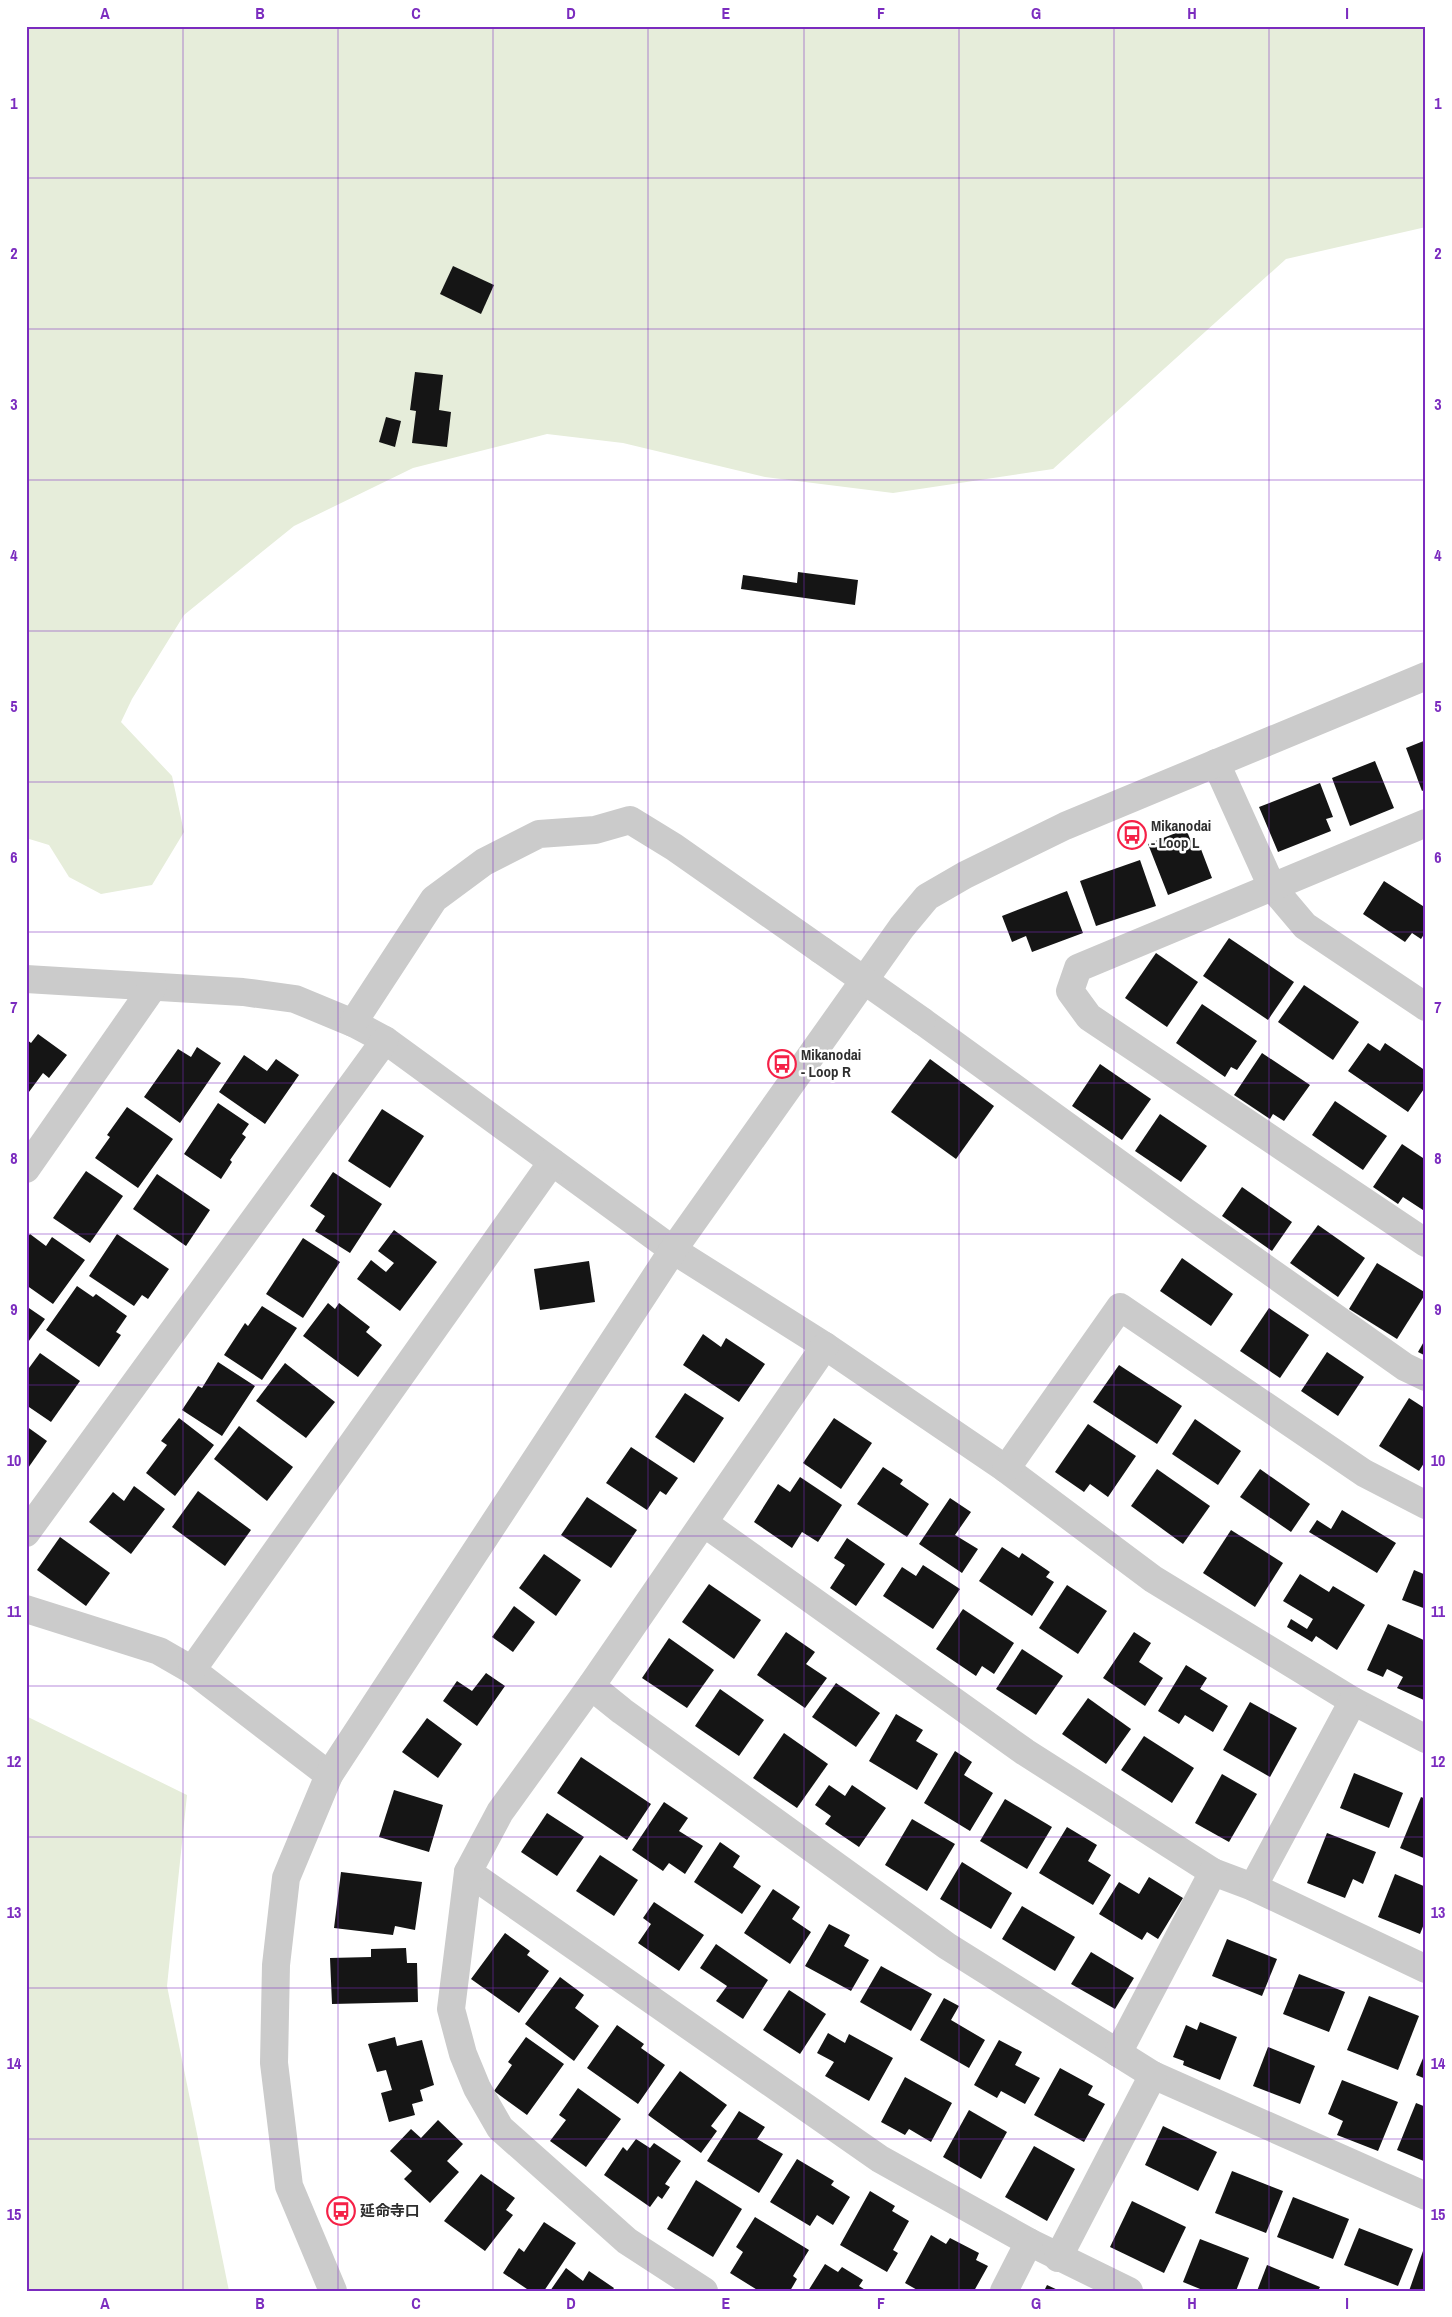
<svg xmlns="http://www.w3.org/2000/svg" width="1452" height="2317" viewBox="0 0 1452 2317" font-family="'Archivo Narrow','Noto Sans JP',sans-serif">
  <rect width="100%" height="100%" fill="#fff"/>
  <g fill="#e6edda">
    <polygon points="26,26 1426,26 1426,227 1286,259 1053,469 893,493 765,477 623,443 547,434 413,468 294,526 184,615 132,699 121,722 172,776 184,832 152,885 101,894 69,877 49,845 26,838"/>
    <polygon points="26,1716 187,1795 167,1986 229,2291 26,2291"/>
  </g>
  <g fill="#151515">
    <polygon points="453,266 494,285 481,314 440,294"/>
    <polygon points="415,372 443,375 439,410 451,412 447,447 412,443 416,411 410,410"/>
    <polygon points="386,417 401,421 395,447 379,442"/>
    <polygon points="798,572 858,580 855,605 741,589 743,575 797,583"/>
    <polygon points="1426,740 1426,789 1422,791 1406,748"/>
    <polygon points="1375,761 1394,808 1350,826 1332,778"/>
    <polygon points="1320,783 1333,817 1326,819 1331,831 1278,852 1259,807"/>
    <polygon points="1186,829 1193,846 1199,844 1212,878 1168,895 1148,844"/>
    <polygon points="1140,860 1156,906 1096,926 1080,881"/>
    <polygon points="1384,881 1426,908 1426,931 1421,939 1412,933 1405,942 1363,914"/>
    <polygon points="1067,891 1083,933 1032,952 1026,936 1012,942 1002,916"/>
    <polygon points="1229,938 1294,982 1268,1020 1203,976"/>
    <polygon points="1156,953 1198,982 1167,1027 1125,998"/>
    <polygon points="1304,985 1359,1022 1333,1060 1278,1022"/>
    <polygon points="1202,1004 1257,1041 1237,1070 1231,1067 1225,1077 1176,1043"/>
    <polygon points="38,1034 67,1055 49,1078 43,1073 26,1096 26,1039 31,1043"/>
    <polygon points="1368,1043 1380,1051 1385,1043 1426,1071 1426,1086 1408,1112 1348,1071"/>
    <polygon points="197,1047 221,1063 180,1123 144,1097 178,1049 191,1057"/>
    <polygon points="1262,1053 1310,1085 1284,1121 1273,1114 1270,1119 1234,1095"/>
    <polygon points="244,1055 267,1071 276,1059 299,1075 265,1124 219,1092"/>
    <polygon points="930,1059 994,1106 956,1159 891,1112"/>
    <polygon points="1100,1064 1151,1099 1122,1140 1072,1106"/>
    <polygon points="1335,1101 1387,1136 1363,1170 1312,1135"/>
    <polygon points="218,1103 249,1124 242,1134 246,1137 230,1160 232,1162 221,1179 184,1154"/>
    <polygon points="127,1107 173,1139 138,1188 95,1158 110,1137 107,1135"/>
    <polygon points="382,1109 424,1136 390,1188 348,1161"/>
    <polygon points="1160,1114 1207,1146 1181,1182 1135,1151"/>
    <polygon points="1402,1144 1426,1160 1426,1212 1403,1197 1398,1204 1373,1187"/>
    <polygon points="86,1171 123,1196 90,1243 53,1218"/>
    <polygon points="333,1172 382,1204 350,1253 315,1231 325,1216 310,1206"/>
    <polygon points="157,1174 210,1210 186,1246 133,1209"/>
    <polygon points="1242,1187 1292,1222 1272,1251 1222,1216"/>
    <polygon points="1318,1225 1365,1258 1338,1297 1290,1263"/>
    <polygon points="394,1230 437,1262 400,1311 357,1279 371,1260 386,1272 394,1263 378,1251"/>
    <polygon points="30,1234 46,1246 52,1237 85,1260 53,1304 26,1285 26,1239"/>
    <polygon points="117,1234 169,1269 148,1299 142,1295 134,1306 89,1276"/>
    <polygon points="303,1238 340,1262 303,1318 266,1294"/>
    <polygon points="1182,1258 1233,1294 1211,1326 1160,1291"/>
    <polygon points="589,1261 595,1302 540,1310 534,1269"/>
    <polygon points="1377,1263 1426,1293 1397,1339 1349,1309"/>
    <polygon points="77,1286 93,1297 96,1294 127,1316 116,1332 121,1335 99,1367 46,1330"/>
    <polygon points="328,1303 335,1309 339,1303 370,1327 366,1332 382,1345 358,1377 303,1336"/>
    <polygon points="26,1306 45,1319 26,1345"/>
    <polygon points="262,1306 297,1328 262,1380 224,1355 245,1323 248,1326"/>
    <polygon points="1269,1308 1309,1335 1280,1378 1240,1351"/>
    <polygon points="703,1334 721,1347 726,1338 765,1364 739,1402 683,1365"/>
    <polygon points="1426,1338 1426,1356 1418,1352"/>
    <polygon points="1327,1352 1364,1377 1338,1416 1301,1391"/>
    <polygon points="40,1353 80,1381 51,1422 26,1405 26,1372"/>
    <polygon points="218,1362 255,1386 222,1436 182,1410 198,1386 202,1388"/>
    <polygon points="285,1363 335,1402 306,1438 256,1401"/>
    <polygon points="1119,1365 1182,1406 1157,1444 1093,1402"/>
    <polygon points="685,1393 724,1418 694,1463 655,1437"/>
    <polygon points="1409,1398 1426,1409 1426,1460 1419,1471 1379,1446"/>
    <polygon points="179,1418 214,1445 175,1496 146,1473 167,1445 161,1441"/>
    <polygon points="834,1418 872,1443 841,1489 803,1463"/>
    <polygon points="1195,1419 1241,1451 1218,1485 1172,1454"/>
    <polygon points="1088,1424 1136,1456 1108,1497 1090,1484 1084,1492 1055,1472"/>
    <polygon points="26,1426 47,1441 26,1471"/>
    <polygon points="239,1426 293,1467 267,1501 214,1459"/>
    <polygon points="631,1447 678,1478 666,1495 660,1491 647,1510 606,1483"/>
    <polygon points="883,1467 903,1480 900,1484 929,1504 907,1537 857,1504"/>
    <polygon points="1157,1469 1210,1506 1183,1544 1131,1506"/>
    <polygon points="1260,1469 1310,1504 1291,1532 1240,1497"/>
    <polygon points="800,1477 842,1505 818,1542 802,1532 792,1548 754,1522 778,1484 790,1492"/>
    <polygon points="134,1486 165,1509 131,1554 89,1522 113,1492 124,1501"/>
    <polygon points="198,1491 251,1530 225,1566 172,1527"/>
    <polygon points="587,1497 637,1530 611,1568 561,1535"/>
    <polygon points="950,1498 971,1512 955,1535 978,1549 962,1573 919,1544"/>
    <polygon points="1342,1510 1396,1543 1377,1573 1309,1532 1317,1520 1331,1529"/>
    <polygon points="1231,1530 1283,1563 1255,1607 1203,1573"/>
    <polygon points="60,1537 110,1573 86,1606 37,1570"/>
    <polygon points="847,1538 885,1564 856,1606 830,1588 845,1565 834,1558"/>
    <polygon points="1002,1547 1019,1558 1022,1553 1050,1572 1046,1577 1054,1582 1032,1616 979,1581"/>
    <polygon points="544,1554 581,1580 556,1616 519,1588"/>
    <polygon points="923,1565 960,1589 933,1629 883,1596 902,1567 916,1576"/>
    <polygon points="1414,1570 1426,1575 1426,1609 1402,1600"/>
    <polygon points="1300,1574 1329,1592 1333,1586 1365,1605 1337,1650 1316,1636 1312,1642 1287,1627 1291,1619 1307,1629 1313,1619 1283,1601"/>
    <polygon points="709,1584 761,1620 734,1659 682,1622"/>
    <polygon points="1067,1585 1107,1611 1078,1654 1039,1628"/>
    <polygon points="514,1606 535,1622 513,1652 492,1637"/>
    <polygon points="963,1609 1014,1643 994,1674 982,1666 976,1676 936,1649"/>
    <polygon points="1388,1624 1426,1641 1426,1701 1397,1688 1403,1677 1387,1669 1383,1677 1367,1670"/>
    <polygon points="786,1632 815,1652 806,1664 827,1678 805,1708 757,1675"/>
    <polygon points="1134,1632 1151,1643 1139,1662 1163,1678 1145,1706 1103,1678"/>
    <polygon points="669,1638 714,1670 687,1708 642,1678"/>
    <polygon points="1022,1649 1063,1676 1036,1715 996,1689"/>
    <polygon points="1186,1665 1207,1678 1200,1689 1228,1706 1213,1732 1185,1715 1179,1724 1158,1711"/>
    <polygon points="486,1673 505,1686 477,1726 443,1701 457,1681 472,1691"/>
    <polygon points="836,1683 880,1713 856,1747 812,1717"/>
    <polygon points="720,1689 764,1720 739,1756 695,1726"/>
    <polygon points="1088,1698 1131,1729 1106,1764 1062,1734"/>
    <polygon points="1250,1702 1297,1728 1270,1777 1223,1750"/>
    <polygon points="896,1714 923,1730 916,1741 938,1754 917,1790 869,1761"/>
    <polygon points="427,1718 462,1744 438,1778 402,1752"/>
    <polygon points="784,1733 828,1764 797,1808 753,1778"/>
    <polygon points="1144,1736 1194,1768 1172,1803 1121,1770"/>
    <polygon points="955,1751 972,1762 964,1775 993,1793 970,1831 924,1803"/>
    <polygon points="581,1757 651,1804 627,1840 557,1793"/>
    <polygon points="1354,1773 1403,1793 1389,1828 1340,1808"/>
    <polygon points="1222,1774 1257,1794 1229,1842 1195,1823"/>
    <polygon points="829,1785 845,1796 852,1785 886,1808 859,1847 825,1824 831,1816 815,1805"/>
    <polygon points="394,1790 443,1805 429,1852 379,1837"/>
    <polygon points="1421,1797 1426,1799 1426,1859 1400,1848"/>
    <polygon points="1005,1799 1052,1827 1027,1869 980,1841"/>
    <polygon points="664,1802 688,1818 679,1831 703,1846 685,1874 669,1863 663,1871 632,1850"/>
    <polygon points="547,1813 584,1837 557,1876 521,1852"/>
    <polygon points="912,1819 955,1844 927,1891 885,1865"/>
    <polygon points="1067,1827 1097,1845 1088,1861 1111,1875 1093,1905 1039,1873"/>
    <polygon points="1327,1833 1376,1852 1363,1884 1353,1879 1345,1898 1307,1883"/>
    <polygon points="720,1842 740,1856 733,1867 761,1886 742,1914 694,1882"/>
    <polygon points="600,1855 638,1880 614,1916 576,1891"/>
    <polygon points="962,1862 1012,1893 991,1929 940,1899"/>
    <polygon points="341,1872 422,1882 415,1930 395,1926 393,1935 334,1928"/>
    <polygon points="1395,1874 1426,1887 1426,1919 1420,1934 1378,1917"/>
    <polygon points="1149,1877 1183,1898 1158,1939 1147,1932 1142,1940 1099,1914 1119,1882 1139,1894"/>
    <polygon points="773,1889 800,1907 792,1919 811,1932 790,1964 744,1933"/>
    <polygon points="654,1902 704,1935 679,1971 638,1943 651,1924 643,1918"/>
    <polygon points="1022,1906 1075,1937 1055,1971 1002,1939"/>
    <polygon points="829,1924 850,1935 844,1946 869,1960 851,1991 805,1966"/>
    <polygon points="505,1933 530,1951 527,1955 549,1971 519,2013 471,1979"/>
    <polygon points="1227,1939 1277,1959 1262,1996 1212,1976"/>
    <polygon points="716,1944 768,1980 743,2019 716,2001 727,1986 700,1968"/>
    <polygon points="406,1948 407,1963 417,1963 418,2002 332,2004 330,1958 371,1957 371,1949"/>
    <polygon points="1091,1952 1134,1978 1115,2009 1071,1984"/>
    <polygon points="881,1966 932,1994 911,2031 860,2002"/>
    <polygon points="1299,1974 1345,1992 1329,2032 1283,2014"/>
    <polygon points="560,1977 584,1995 575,2008 599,2026 574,2061 525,2024"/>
    <polygon points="789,1990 826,2014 800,2054 763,2030"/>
    <polygon points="1369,1996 1419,2016 1398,2070 1347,2050"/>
    <polygon points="944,1998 959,2006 951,2020 985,2040 969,2068 920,2040"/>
    <polygon points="1200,2022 1237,2037 1220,2080 1183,2065 1184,2061 1173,2057 1186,2025 1197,2030"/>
    <polygon points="617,2025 644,2044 641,2048 665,2065 638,2104 587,2068"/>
    <polygon points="828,2033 845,2043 849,2034 893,2058 869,2101 825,2076 834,2062 817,2053"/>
    <polygon points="395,2037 397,2046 422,2040 434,2085 420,2090 423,2101 412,2104 415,2115 389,2122 381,2093 392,2090 386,2070 377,2072 368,2044"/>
    <polygon points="526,2037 564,2064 527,2115 494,2091 512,2065 508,2062"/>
    <polygon points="999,2040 1022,2052 1015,2065 1040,2078 1025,2104 1001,2091 997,2098 974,2085"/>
    <polygon points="1268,2047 1315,2066 1300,2104 1253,2086"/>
    <polygon points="1426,2051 1426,2079 1416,2075"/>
    <polygon points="1060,2068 1093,2086 1088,2095 1105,2104 1084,2142 1034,2115"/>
    <polygon points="680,2071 727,2105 711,2126 717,2131 701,2153 648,2115"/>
    <polygon points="905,2077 952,2103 931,2142 909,2129 905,2135 881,2122"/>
    <polygon points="1342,2080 1398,2102 1378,2151 1337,2135 1343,2121 1328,2114"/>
    <polygon points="578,2088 621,2119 586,2167 550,2141 566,2120 559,2115"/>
    <polygon points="1416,2103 1426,2107 1426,2162 1397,2150"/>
    <polygon points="969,2110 1007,2132 981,2179 943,2157"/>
    <polygon points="739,2111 765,2127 757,2139 783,2154 759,2193 707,2161"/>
    <polygon points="438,2120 463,2144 447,2161 459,2172 430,2203 404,2179 412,2171 390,2151 411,2129 421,2138"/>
    <polygon points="1163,2126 1217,2152 1198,2191 1145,2165"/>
    <polygon points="636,2139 650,2148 654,2143 681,2161 665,2184 670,2187 662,2199 658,2196 650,2207 604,2175 623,2147 627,2151"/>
    <polygon points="1034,2146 1075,2169 1047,2221 1005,2197"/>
    <polygon points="797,2159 834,2181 831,2185 850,2197 833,2225 817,2215 810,2226 770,2202"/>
    <polygon points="1232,2171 1283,2191 1266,2233 1215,2213"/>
    <polygon points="481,2174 515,2198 506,2210 513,2215 485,2251 444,2221"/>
    <polygon points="696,2180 742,2209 713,2257 667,2229"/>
    <polygon points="870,2191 895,2206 892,2211 909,2221 893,2250 898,2253 887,2272 840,2245"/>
    <polygon points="1293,2197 1349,2219 1333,2259 1277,2237"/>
    <polygon points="1132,2201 1186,2227 1164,2273 1110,2247"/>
    <polygon points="755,2217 809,2250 793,2276 797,2279 790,2291 759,2291 730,2273 743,2252 736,2247"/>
    <polygon points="544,2222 576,2243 544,2291 530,2291 503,2273 519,2248 524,2252"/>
    <polygon points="1359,2228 1413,2249 1398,2286 1344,2265"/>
    <polygon points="931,2235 946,2244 950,2238 979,2253 976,2260 988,2266 974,2291 919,2291 905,2283"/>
    <polygon points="1200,2239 1249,2258 1236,2291 1205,2291 1183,2282"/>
    <polygon points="1423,2251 1426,2252 1426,2291 1409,2291"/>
    <polygon points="825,2264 838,2272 842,2267 863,2280 859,2286 867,2291 808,2291"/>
    <polygon points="1267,2265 1320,2287 1318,2291 1257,2291"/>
    <polygon points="566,2268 583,2281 589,2271 614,2288 612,2291 550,2291"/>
    <polygon points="1047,2285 1060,2291 1044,2291"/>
  </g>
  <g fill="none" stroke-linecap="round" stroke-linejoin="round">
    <g stroke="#cbcbcb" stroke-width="28">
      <polyline points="1216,763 1272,887 1305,926 1426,1007"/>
      <polyline points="1426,823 1078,968 1070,991 1089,1017 1426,1243"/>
      <polyline points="26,979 243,992 295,999 353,1023 385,1040 673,1250 825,1346 1006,1469 1153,1579 1353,1701 1426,1739"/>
      <polyline points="922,1021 1183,1210 1405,1367 1426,1377"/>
      <polyline points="353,1023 434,899 484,862 539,834 595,830 630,820 674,847 821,950"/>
      <polyline points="26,1169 153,987"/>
      <polyline points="1006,1469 1120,1307 1364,1473 1426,1505"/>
      <polyline points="704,1523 1025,1752 1213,1872 1253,1887 1426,1969"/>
      <polyline points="26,1533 385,1040"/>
      <polyline points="26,1609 159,1651 192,1670 329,1775"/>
      <polyline points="192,1670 552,1162"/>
      <polyline points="591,1686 622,1711 947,1946 1153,2075 1426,2196"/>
      <polyline points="468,1872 880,2159 1029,2242 1129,2291"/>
      <polyline points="1253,1887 1353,1701"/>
      <polyline points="1118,2053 1213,1872"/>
      <polyline points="1058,2258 1153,2075"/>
      <polyline points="333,2291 289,2186 274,2063 276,1965 286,1878 329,1775 673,1250 902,927 927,897 965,875 1065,826 1426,676"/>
      <polyline points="704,2291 627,2241 500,2128 477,2088 463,2054 451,2009 468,1872 500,1812 591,1686 825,1346"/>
      <polyline points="1004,2291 1029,2242"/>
    </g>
    <polyline stroke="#cbcbcb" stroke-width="28" points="821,950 922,1021"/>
  </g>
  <path fill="none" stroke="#7b2cbf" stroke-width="1" stroke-opacity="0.55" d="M183,26V2291M338,26V2291M493,26V2291M648,26V2291M804,26V2291M959,26V2291M1114,26V2291M1269,26V2291M26,178H1426M26,329H1426M26,480H1426M26,631H1426M26,782H1426M26,932H1426M26,1083H1426M26,1234H1426M26,1385H1426M26,1536H1426M26,1686H1426M26,1837H1426M26,1988H1426M26,2139H1426"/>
  <defs>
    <symbol id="bus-ring" viewBox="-11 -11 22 22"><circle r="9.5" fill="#fff" stroke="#f52147" stroke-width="1.5"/><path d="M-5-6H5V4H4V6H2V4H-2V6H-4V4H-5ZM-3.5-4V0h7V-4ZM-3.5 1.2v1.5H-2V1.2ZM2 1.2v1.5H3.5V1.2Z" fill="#f52147"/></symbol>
  </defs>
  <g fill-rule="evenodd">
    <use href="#bus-ring" x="1116" y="819" width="32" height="32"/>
    <use href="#bus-ring" x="766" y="1048" width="32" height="32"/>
    <use href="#bus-ring" x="325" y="2195" width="32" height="32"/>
  </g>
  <g text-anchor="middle" stroke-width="5" stroke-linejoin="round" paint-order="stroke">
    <g font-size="15" font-weight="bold" fill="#2e2e2e" stroke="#fff" text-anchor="start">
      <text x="1151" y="831">Mikanodai<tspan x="1151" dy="17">- Loop L</tspan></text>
      <text x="801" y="1060">Mikanodai<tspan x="801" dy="17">- Loop R</tspan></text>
      <text x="360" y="2216">延命寺口</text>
    </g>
  </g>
  <rect width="1452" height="2317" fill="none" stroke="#ffffff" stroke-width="55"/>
  <rect x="28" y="28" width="1396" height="2262" fill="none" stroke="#7b2cbf" stroke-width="2"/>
  <g font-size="16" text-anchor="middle" font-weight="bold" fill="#7b2cbf">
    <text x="105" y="19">A</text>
    <text x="260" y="19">B</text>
    <text x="416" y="19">C</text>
    <text x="571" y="19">D</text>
    <text x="726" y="19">E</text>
    <text x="881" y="19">F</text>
    <text x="1036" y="19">G</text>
    <text x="1192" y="19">H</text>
    <text x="1347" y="19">I</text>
    <text x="14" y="109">1</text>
    <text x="1438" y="109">1</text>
    <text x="14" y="259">2</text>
    <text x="1438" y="259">2</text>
    <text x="14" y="410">3</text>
    <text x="1438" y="410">3</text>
    <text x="14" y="561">4</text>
    <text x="1438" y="561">4</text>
    <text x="14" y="712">5</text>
    <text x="1438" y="712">5</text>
    <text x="14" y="863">6</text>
    <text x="1438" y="863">6</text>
    <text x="14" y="1013">7</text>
    <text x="1438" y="1013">7</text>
    <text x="14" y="1164">8</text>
    <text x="1438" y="1164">8</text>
    <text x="14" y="1315">9</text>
    <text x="1438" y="1315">9</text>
    <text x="14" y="1466">10</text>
    <text x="1438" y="1466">10</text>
    <text x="14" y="1617">11</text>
    <text x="1438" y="1617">11</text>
    <text x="14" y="1767">12</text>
    <text x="1438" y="1767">12</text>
    <text x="14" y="1918">13</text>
    <text x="1438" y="1918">13</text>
    <text x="14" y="2069">14</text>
    <text x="1438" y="2069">14</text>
    <text x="14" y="2220">15</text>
    <text x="1438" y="2220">15</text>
    <text x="105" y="2309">A</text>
    <text x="260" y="2309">B</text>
    <text x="416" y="2309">C</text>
    <text x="571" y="2309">D</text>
    <text x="726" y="2309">E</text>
    <text x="881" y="2309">F</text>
    <text x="1036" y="2309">G</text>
    <text x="1192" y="2309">H</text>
    <text x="1347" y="2309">I</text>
  </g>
</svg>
